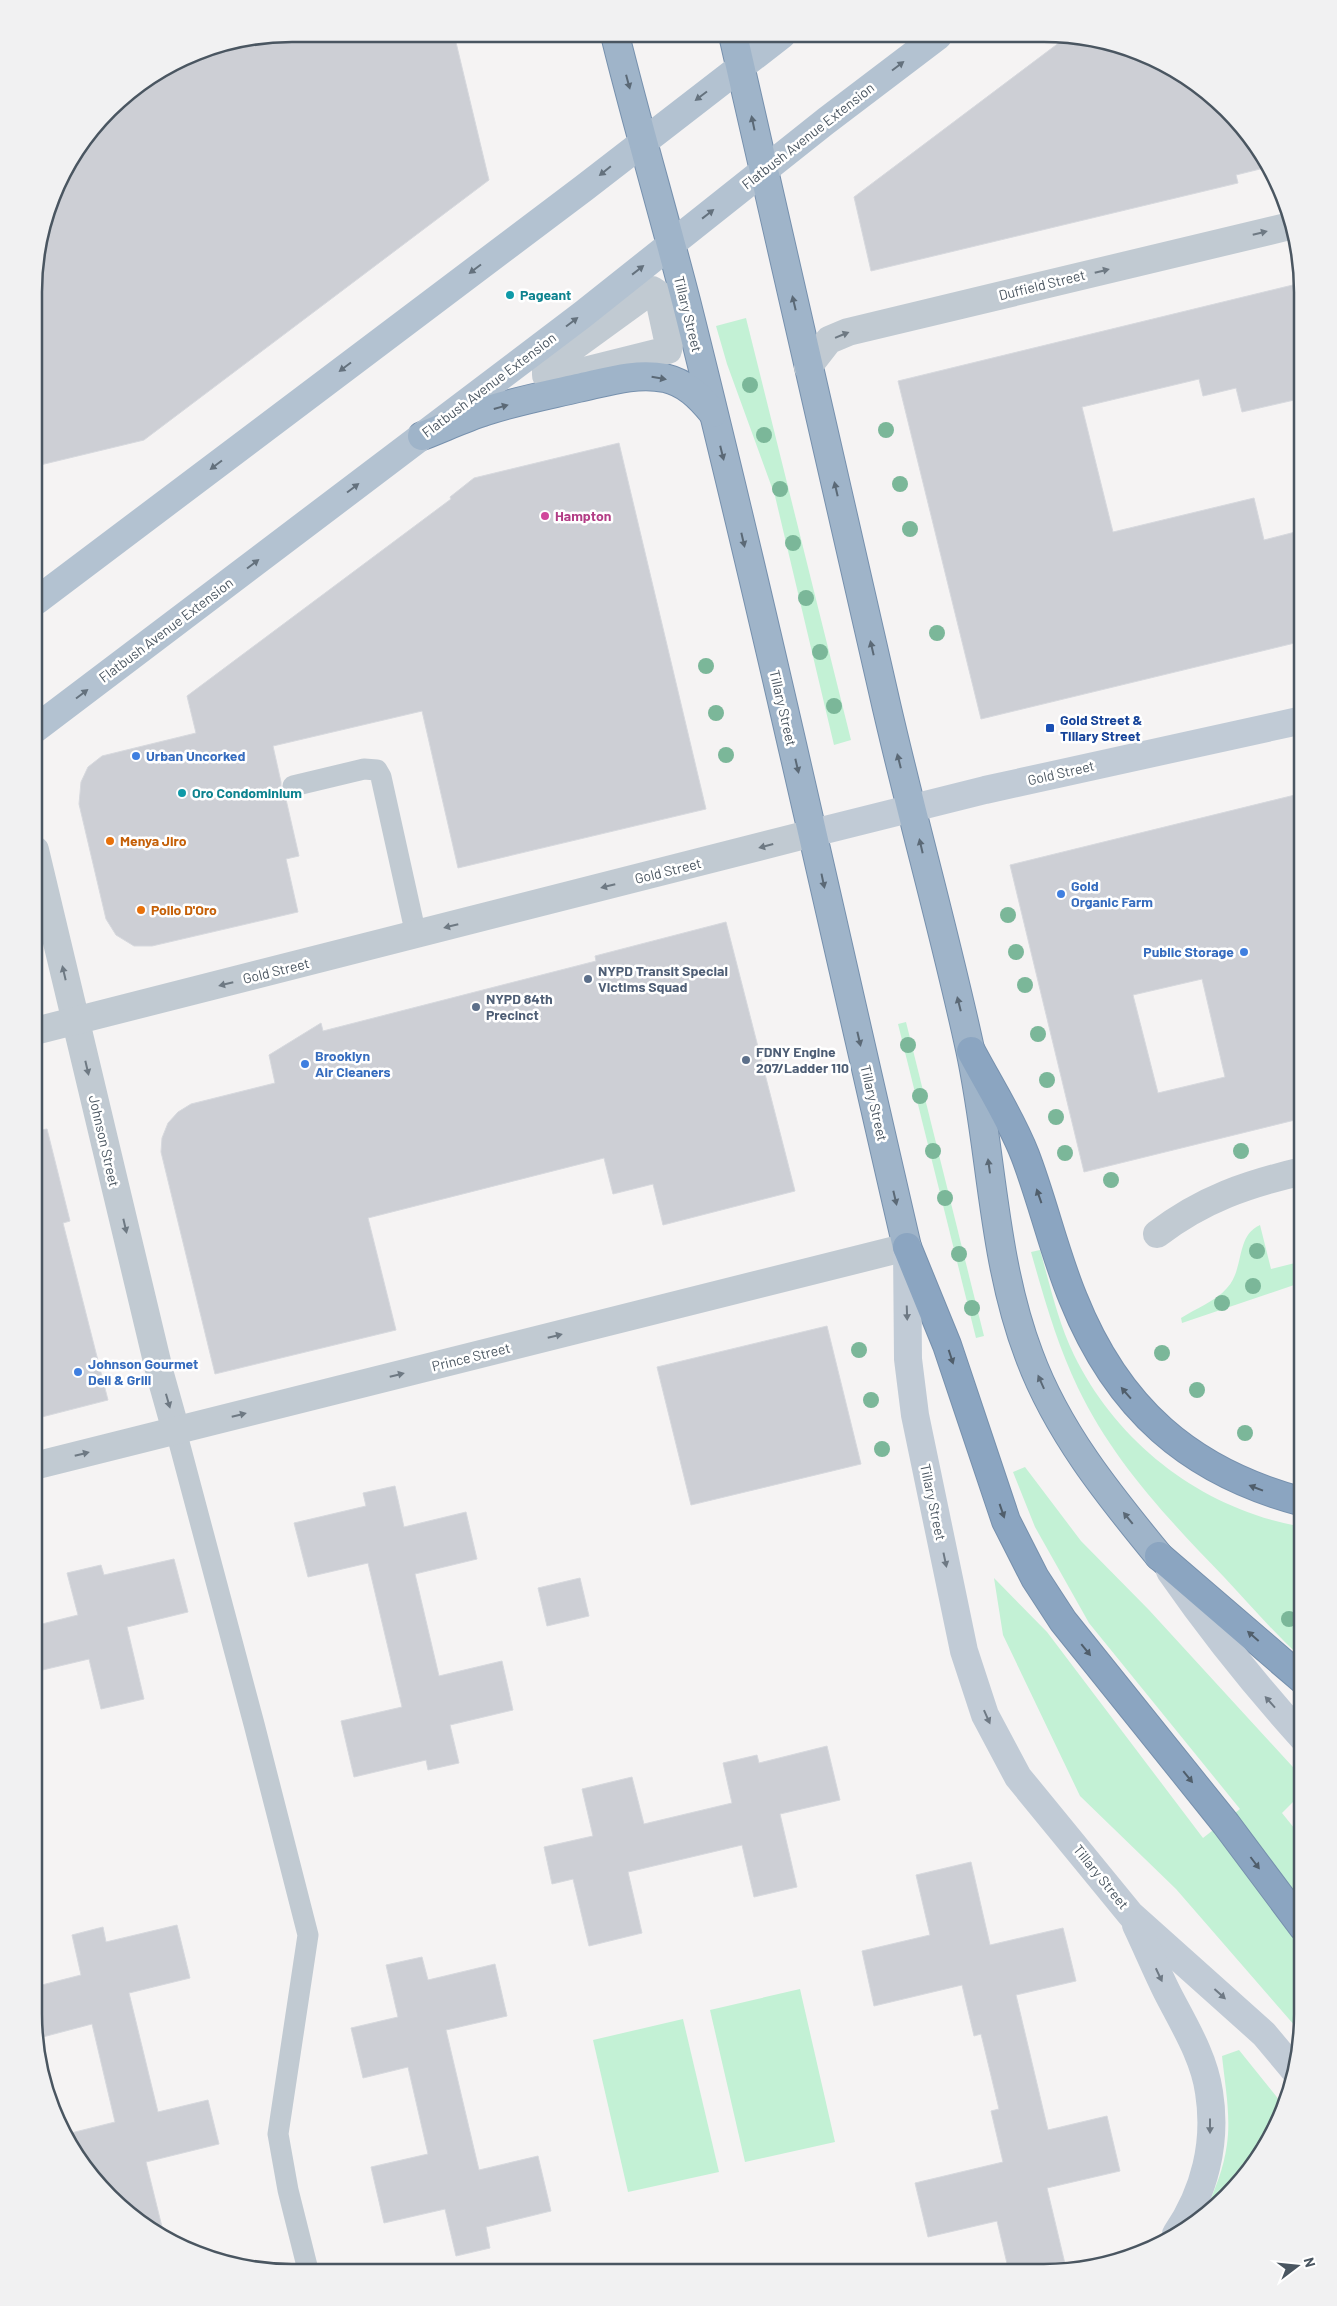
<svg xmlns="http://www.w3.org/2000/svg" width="1337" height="2306" viewBox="0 0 1337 2306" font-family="Barlow,sans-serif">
  <rect width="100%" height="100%" fill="#f5f3f3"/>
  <g fill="#c3f1d5">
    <polygon points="746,318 851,740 834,745 775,496 727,364 716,326"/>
    <polygon points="906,1022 984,1336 976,1338 898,1024"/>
    <path d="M1260,1225L1271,1269L1303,1261V1289L1300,1283L1182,1323L1181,1318C1195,1309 1216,1301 1227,1288C1245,1269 1235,1236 1260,1225Z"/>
    <path d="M1040,1250C1050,1285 1058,1322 1074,1355C1118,1445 1204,1510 1303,1527V1659C1275,1634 1250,1605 1224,1577C1168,1519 1113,1461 1078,1388C1057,1344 1044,1298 1031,1252Z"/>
    <polygon points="1025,1467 1081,1541 1149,1610 1303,1778 1303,1792 1282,1813 1303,1839 1302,2034 1176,1889 1080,1796 1003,1635 994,1578 1047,1632 1203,1838 1240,1809 1089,1623 1035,1527 1013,1472"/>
    <polygon points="800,1989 835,2142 745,2162 710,2010"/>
    <polygon points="683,2019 719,2172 628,2192 593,2040"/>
    <path d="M1239,2050L1284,2106C1266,2141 1243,2192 1206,2210C1215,2189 1224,2168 1227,2144C1231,2116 1225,2085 1222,2056Z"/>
  </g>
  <g fill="#cdcfd5" stroke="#d7d9de" fill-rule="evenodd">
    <polygon points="293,34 454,34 489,180 144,440 36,466 36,259 61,178 122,98 194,53"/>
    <polygon points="1068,36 1078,36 1144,54 1202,87 1250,135 1268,167 1236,175 1238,183 871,271 854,197"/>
    <polygon points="1301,283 1303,293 1303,398 1242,412 1236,388 1203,396 1199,379 1082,407 1113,532 1254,498 1264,540 1303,530 1303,641 981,719 898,381"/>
    <polygon points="619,443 706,809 458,868 422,711 273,746 281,782 281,789 285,795 299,856 286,859 298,912 152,946 134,946 116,935 106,919 79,804 81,782 88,767 102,756 196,733 187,696 451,499 450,497 474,478"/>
    <path d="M1303,793V1118L1084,1172L1010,865ZM1202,979L1225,1077L1158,1093L1133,995Z"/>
    <polygon points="726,922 795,1191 663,1225 653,1184 613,1194 604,1158 368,1218 396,1330 215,1374 161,1152 162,1138 168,1123 178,1112 191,1104 275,1083 269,1055 321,1023 323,1031 596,961 595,956"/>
    <polygon points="47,1129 70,1221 63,1223 108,1400 34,1419 35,1131"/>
    <polygon points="827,1326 861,1464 691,1505 657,1367"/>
    <polygon points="395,1486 404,1527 466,1512 477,1559 415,1574 439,1676 502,1661 513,1710 450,1725 459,1763 428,1770 426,1760 354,1777 341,1721 402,1707 368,1563 308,1577 294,1523 366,1506 363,1493"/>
    <polygon points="174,1559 188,1612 127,1627 144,1699 101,1709 89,1659 34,1672 34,1626 78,1615 67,1573 101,1565 104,1575"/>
    <polygon points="580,1578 589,1616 547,1626 538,1588"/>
    <polygon points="827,1746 840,1800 780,1814 797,1887 754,1897 742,1845 628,1872 642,1933 589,1946 573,1879 552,1884 544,1847 593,1836 582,1789 632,1777 644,1824 732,1803 723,1763 757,1755 759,1763"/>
    <polygon points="971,1862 990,1945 1063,1928 1076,1981 1016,1995 1048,2130 1107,2116 1120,2171 1047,2188 1066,2268 1044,2272 1009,2272 997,2221 928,2237 915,2183 1003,2162 991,2111 999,2109 981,2034 974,2036 962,1985 874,2006 862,1951 930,1935 916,1875"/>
    <polygon points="177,1925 190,1978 129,1993 158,2112 208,2100 219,2144 146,2162 164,2235 135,2219 87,2171 75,2150 71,2133 115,2122 92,2024 39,2038 34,2013 34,1987 81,1975 72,1935 103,1927 106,1942"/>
    <polygon points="422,1957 428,1980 495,1964 507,2016 446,2030 479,2170 538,2156 551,2211 486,2227 490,2248 456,2256 445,2209 384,2223 371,2167 428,2154 408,2067 363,2078 351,2028 398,2017 386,1965"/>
  </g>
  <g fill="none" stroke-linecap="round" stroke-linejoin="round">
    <defs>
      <g id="trunk">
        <path d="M615,35C637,124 663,212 686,301C765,615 834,932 907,1247"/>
        <path d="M733,35C784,253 832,473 883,691C910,811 944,929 970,1049C992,1150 992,1258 1029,1355C1057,1431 1108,1494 1159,1556"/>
        <path d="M422,436C443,428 464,418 486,411C516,401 548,395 578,388C606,382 636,372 665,378C686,383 699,396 713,413"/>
      </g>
      <g id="motorway">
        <path d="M971,1051C989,1085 1011,1119 1025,1155C1043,1202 1054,1252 1073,1298C1117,1408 1189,1472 1303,1502"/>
        <polyline points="907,1247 947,1345 1006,1521 1035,1578 1063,1621 1226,1824 1303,1927"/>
        <polyline points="1159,1556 1303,1680"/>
      </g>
    </defs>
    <use href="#trunk" stroke="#7690ad" stroke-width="30"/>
    <use href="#motorway" stroke="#7690ad" stroke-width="30"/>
    <g stroke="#c1cad2" stroke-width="21">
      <polyline points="293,786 364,769 377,770 381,777 416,935"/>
      <polyline points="176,1431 254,1724 308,1935 278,2134 288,2190 307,2266"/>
    </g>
    <polygon stroke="#c1cad2" stroke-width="28" points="652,290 658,294 669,345 668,350 552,379 546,375 546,367"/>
    <g stroke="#c1cad2" stroke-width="28">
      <polyline points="808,367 829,340 848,332 1290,226"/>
      <polyline points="35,850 160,1374 176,1431"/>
      <polyline points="35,1031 813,833"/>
      <path d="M1157,1234C1203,1199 1247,1184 1303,1171"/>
      <polyline points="34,1466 907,1247"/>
    </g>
    <g stroke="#c1cbd6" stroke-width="28">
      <polyline points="813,833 985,790 1303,720"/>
      <polyline points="907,1247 908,1359 915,1415 964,1651 985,1715 1018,1777 1131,1915 1264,2034 1295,2071"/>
      <path d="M1170,1571C1211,1630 1255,1685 1303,1738"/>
      <path d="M1136,1925C1147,1948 1157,1972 1168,1994C1184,2025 1204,2057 1209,2092C1217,2142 1205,2192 1176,2234"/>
    </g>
    <g stroke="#b3c2d1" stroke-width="28">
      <polyline points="36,601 584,188 782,35"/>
      <polyline points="35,729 582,315 826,121 938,36"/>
    </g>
    <use href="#trunk" stroke="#9fb4c9" stroke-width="28"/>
    <use href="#motorway" stroke="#8ba5c1" stroke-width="28"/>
  </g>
  <g fill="#7bb799">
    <circle cx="750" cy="385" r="8"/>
    <circle cx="886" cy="430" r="8"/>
    <circle cx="764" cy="435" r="8"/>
    <circle cx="900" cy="484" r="8"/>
    <circle cx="780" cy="489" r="8"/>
    <circle cx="910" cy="529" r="8"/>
    <circle cx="793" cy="543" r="8"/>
    <circle cx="806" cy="598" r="8"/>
    <circle cx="937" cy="633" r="8"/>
    <circle cx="820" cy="652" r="8"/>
    <circle cx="706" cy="666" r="8"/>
    <circle cx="834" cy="706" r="8"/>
    <circle cx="716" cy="713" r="8"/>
    <circle cx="726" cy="755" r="8"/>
    <circle cx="1008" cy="915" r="8"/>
    <circle cx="1016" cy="952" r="8"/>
    <circle cx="1025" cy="985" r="8"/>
    <circle cx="1038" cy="1034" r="8"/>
    <circle cx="908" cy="1045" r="8"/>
    <circle cx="1047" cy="1080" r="8"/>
    <circle cx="920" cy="1096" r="8"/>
    <circle cx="1056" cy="1117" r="8"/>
    <circle cx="933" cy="1151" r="8"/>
    <circle cx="1241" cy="1151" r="8"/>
    <circle cx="1065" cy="1153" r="8"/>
    <circle cx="1111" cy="1180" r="8"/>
    <circle cx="945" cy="1198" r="8"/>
    <circle cx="1257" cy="1251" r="8"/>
    <circle cx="959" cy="1254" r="8"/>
    <circle cx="1253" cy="1286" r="8"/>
    <circle cx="1222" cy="1303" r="8"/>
    <circle cx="972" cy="1308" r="8"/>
    <circle cx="859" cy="1350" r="8"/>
    <circle cx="1162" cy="1353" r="8"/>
    <circle cx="1197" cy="1390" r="8"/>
    <circle cx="871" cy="1400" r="8"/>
    <circle cx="1245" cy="1433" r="8"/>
    <circle cx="882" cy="1449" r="8"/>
    <circle cx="1289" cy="1619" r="8"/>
  </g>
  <defs><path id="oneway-solid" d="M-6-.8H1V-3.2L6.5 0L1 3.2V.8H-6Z" transform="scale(1.25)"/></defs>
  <g fill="#64717d">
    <use href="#oneway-solid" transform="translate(898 66) rotate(-37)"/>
    <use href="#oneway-solid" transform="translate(701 96) rotate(143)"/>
    <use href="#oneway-solid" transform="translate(605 171) rotate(141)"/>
    <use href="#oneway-solid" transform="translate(708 214) rotate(-38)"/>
    <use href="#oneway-solid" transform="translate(475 269) rotate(143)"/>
    <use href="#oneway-solid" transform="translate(638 270) rotate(-38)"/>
    <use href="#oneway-solid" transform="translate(572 322) rotate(-37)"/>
    <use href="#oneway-solid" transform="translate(345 367) rotate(143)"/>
    <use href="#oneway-solid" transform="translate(216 465) rotate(143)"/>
    <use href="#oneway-solid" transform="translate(353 488) rotate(-37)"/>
    <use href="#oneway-solid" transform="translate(253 564) rotate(-37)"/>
    <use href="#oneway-solid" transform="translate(82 694) rotate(-37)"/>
  </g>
  <g fill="#5b6976">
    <use href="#oneway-solid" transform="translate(628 82) rotate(75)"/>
    <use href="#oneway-solid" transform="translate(753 123) rotate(-102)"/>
    <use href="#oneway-solid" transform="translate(794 303) rotate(-103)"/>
    <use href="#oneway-solid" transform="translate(659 378) rotate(10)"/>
    <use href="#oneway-solid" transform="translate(501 407) rotate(-16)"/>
    <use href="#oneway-solid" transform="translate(722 453) rotate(76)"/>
    <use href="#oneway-solid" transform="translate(836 489) rotate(-103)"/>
    <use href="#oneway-solid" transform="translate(743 540) rotate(77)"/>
    <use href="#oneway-solid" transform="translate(872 648) rotate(-103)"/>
    <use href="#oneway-solid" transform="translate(899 761) rotate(-104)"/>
    <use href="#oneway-solid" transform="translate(797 766) rotate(77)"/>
    <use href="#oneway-solid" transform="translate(921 846) rotate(-103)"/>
    <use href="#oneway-solid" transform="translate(823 881) rotate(78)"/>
    <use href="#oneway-solid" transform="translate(959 1004) rotate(-104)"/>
    <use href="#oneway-solid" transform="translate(859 1039) rotate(77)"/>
    <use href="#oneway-solid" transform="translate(989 1166) rotate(-98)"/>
    <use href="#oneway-solid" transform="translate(895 1198) rotate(77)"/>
    <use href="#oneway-solid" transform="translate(1041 1382) rotate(-114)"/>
    <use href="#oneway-solid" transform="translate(1128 1518) rotate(-129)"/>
  </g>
  <g fill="#6e7983">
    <use href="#oneway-solid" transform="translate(1260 233) rotate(-14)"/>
    <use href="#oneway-solid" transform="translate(1102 271) rotate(-14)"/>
    <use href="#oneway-solid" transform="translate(842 335) rotate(-22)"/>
    <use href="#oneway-solid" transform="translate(766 846) rotate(165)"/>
    <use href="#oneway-solid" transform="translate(608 886) rotate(166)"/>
    <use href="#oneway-solid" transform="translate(451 926) rotate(166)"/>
    <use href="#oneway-solid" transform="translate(64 973) rotate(-103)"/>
    <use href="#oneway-solid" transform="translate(226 984) rotate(166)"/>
    <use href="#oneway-solid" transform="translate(87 1068) rotate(77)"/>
    <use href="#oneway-solid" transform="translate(125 1226) rotate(77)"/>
    <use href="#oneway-solid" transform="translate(555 1336) rotate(-14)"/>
    <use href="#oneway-solid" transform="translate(397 1375) rotate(-14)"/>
    <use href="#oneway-solid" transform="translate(168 1401) rotate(74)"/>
    <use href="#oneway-solid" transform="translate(239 1415) rotate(-14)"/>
    <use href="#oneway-solid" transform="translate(82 1454) rotate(-14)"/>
  </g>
  <g fill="#505e6b">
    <use href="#oneway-solid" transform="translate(1039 1196) rotate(-109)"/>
    <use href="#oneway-solid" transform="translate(951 1357) rotate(72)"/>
    <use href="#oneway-solid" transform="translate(1126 1393) rotate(-131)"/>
    <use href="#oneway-solid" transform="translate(1256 1488) rotate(-159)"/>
    <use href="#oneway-solid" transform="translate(1002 1511) rotate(71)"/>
    <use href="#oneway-solid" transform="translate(1253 1636) rotate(-139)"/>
    <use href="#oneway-solid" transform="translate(1086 1650) rotate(51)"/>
    <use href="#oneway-solid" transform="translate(1188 1777) rotate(51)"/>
    <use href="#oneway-solid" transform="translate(1255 1863) rotate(53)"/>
  </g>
  <g fill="#6e7984">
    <use href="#oneway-solid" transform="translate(907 1313) rotate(88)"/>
    <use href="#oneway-solid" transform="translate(945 1560) rotate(78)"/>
    <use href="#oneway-solid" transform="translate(1270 1702) rotate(-132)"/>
    <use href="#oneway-solid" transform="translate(987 1717) rotate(66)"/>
    <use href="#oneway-solid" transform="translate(1159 1975) rotate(65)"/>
    <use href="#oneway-solid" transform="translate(1220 1994) rotate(42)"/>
    <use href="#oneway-solid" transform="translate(1210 2126) rotate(90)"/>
  </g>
  <g fill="#0f9aa8" stroke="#fff" stroke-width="2">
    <circle cx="510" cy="295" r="5"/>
    <circle cx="182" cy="793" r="5"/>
  </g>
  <circle fill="#d1479c" stroke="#fff" stroke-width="2" cx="545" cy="516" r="5"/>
  <rect fill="#1a4fb4" stroke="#fff" stroke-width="2" x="1045" y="723" width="10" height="10" rx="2.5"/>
  <g fill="#3f7fe0" stroke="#fff" stroke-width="2">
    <circle cx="136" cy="756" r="5"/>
    <circle cx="1061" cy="894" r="5"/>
    <circle cx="1244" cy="952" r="5"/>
    <circle cx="305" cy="1064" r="5"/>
    <circle cx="78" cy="1372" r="5"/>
  </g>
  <g fill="#e8710a" stroke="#fff" stroke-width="2">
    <circle cx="110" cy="841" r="5"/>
    <circle cx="141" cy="910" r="5"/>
  </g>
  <g fill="#5c6f8a" stroke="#fff" stroke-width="2">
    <circle cx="588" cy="979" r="5"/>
    <circle cx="476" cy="1007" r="5"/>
    <circle cx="746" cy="1060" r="5"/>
  </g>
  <g text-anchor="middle" stroke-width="5" stroke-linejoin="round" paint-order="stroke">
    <g font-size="14" fill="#4a5661" stroke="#fff">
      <text transform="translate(808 136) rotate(-38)" y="5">Flatbush Avenue Extension</text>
      <text transform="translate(1042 285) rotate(-14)" y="5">Duffield Street</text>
      <text transform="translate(688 314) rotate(76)" y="5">Tillary Street</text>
      <text transform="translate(489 385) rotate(-37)" y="5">Flatbush Avenue Extension</text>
      <text transform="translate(166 630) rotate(-37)" y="5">Flatbush Avenue Extension</text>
      <text transform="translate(783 708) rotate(77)" y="5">Tillary Street</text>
      <text transform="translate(1061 773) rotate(-13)" y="5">Gold Street</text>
      <text transform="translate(668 871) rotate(-14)" y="5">Gold Street</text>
      <text transform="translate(276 971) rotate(-14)" y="5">Gold Street</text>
      <text transform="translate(874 1103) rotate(77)" y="5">Tillary Street</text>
      <text transform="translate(104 1141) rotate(77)" y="5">Johnson Street</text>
      <text transform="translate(471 1357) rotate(-14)" y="5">Prince Street</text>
      <text transform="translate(933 1502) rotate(78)" y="5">Tillary Street</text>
      <text transform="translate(1101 1877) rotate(51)" y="5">Tillary Street</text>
    </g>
    <g font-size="14" font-weight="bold" fill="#0d838f" stroke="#fff" text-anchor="start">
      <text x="520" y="300">Pageant</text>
      <text x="192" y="798">Oro Condominium</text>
    </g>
    <g font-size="14" font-weight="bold" fill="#b23c85" stroke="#fff" text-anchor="start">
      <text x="555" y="521">Hampton</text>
    </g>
    <g font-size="14" font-weight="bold" fill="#164399" stroke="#fff" text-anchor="start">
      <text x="1060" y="725">Gold Street &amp;<tspan x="1060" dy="16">Tillary Street</tspan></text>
    </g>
    <g font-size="14" font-weight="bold" fill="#366cbe" stroke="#fff" text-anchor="start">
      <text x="146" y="761">Urban Uncorked</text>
      <text x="1071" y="891">Gold<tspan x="1071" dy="16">Organic Farm</tspan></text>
      <text x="1234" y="957" text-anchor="end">Public Storage</text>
      <text x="315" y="1061">Brooklyn<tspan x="315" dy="16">Air Cleaners</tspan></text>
      <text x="88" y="1369">Johnson Gourmet<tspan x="88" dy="16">Deli &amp; Grill</tspan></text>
    </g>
    <g font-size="14" font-weight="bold" fill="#c56008" stroke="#fff" text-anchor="start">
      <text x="120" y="846">Menya Jiro</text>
      <text x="151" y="915">Pollo D'Oro</text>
    </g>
    <g font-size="14" font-weight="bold" fill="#4e5e75" stroke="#fff" text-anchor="start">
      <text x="598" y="976">NYPD Transit Special<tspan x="598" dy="16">Victims Squad</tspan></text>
      <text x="486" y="1004">NYPD 84th<tspan x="486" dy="16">Precinct</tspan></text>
      <text x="756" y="1057">FDNY Engine<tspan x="756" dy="16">207/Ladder 110</tspan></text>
    </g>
  </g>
  <path d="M0 0H1337V2306H0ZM292 42H1044A250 250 0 0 1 1294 292V2014A250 250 0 0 1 1044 2264H292A250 250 0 0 1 42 2014V292A250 250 0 0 1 292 42Z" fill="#f1f1f2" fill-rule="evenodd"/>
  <path fill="none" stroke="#4a5661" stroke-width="2.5" d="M292 42H1044A250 250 0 0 1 1294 292V2014A250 250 0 0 1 1044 2264H292A250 250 0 0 1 42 2014V292A250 250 0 0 1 292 42Z"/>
  <g transform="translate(1297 2266) rotate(74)" stroke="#ffffff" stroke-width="4" paint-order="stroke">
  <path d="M0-4L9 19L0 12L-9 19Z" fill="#4a5661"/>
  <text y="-8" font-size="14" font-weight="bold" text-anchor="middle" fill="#4a5661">N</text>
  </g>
</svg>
